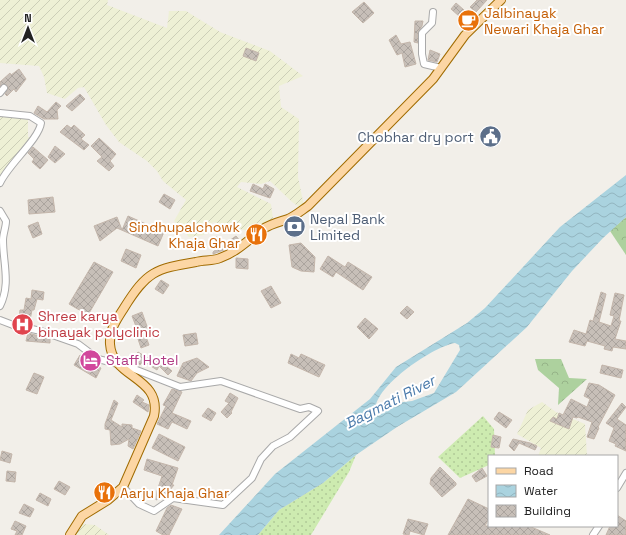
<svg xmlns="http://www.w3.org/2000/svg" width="626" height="535" viewBox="0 0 626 535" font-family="'Space Grotesk',sans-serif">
  <defs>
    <pattern id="farmland-furrows" width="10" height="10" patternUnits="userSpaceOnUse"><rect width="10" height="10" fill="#eef0d5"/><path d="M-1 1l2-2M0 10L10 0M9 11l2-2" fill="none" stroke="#ccceb7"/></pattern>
    <pattern id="grass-dots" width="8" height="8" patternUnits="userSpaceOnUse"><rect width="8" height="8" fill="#cdebb0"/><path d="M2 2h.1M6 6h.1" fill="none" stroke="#b0c997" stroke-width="1.8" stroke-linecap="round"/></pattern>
    <pattern id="forest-crowns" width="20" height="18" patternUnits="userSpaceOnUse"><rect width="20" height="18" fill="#add19e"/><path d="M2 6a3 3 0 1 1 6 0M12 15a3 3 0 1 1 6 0" fill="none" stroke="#95b388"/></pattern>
    <pattern id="water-waves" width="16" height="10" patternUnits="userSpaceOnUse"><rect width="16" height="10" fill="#aad3df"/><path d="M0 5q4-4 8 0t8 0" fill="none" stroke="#92b5bf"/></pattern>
    <pattern id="building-cross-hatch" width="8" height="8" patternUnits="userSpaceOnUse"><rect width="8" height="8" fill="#c7bfb8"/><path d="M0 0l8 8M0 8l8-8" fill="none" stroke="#aba49e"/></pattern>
  </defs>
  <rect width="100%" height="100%" fill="#f2efe9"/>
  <g fill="url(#farmland-furrows)">
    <polygon points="0,0 108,0 107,5 167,28 169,11 186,11 220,32 270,51 303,76 279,86 281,107 299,119 298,177 305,211 292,202 270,181 261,184 241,182 237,187 271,204 273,219 248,231 213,222 204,235 189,237 174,221 186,200 163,181 157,171 147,161 119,142 106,125 84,87 78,88 65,99 47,93 44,77 39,66 0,63"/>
    <polygon points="12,116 28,120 28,137 32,137 0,181 0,117"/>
    <polygon points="542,402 556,412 585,424 587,456 538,456 541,448 517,434 528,410"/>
    <polygon points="83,524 95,525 109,535 73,535"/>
  </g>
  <g fill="url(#grass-dots)">
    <polygon points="483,416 494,429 495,456 489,456 489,465 460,478 438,457"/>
    <polygon points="356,455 349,472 311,535 258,535 279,510 323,483"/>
  </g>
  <g fill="url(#forest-crowns)">
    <polygon points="626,217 626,255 610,231"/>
    <polygon points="535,359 561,359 569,378 587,379 558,405 559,388 538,370"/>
  </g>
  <path fill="url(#water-waves)" fill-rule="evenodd" d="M626,175V217L603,238L572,271L527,327L456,392L397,427L356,455L323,483L279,510L258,535H219L275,474L370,399L396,367L467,323L485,308L560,227ZM455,343L459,345L460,350L434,393L412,401L395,403L381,414L376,413C369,389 434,346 455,343Z"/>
  <g fill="url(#building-cross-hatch)" stroke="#c4b6ab">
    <polygon points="477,0 487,0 476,12 470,7"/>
    <polygon points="364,2 374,13 363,23 352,12"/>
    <polygon points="456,3 464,10 459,16 451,9"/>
    <polygon points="415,21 423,21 422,26 418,32 418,43 414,42"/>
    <polygon points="396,35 401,44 410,42 416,64 405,67 402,53 397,55 389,40"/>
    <polygon points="246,48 259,53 256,61 243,56"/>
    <polygon points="430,50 440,54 437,62 428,60"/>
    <polygon points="19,69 26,79 16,92 14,89 7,96 5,94 8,89 8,86 4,84 0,86 0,82 10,73 11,75"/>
    <polygon points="80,94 85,99 72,111 66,106"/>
    <polygon points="56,102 61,106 57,110 58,119 44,119 34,113 38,106 47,112"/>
    <polygon points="67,125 71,128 74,125 85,135 81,139 89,145 84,150 60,132"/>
    <polygon points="99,138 116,154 110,161 114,166 109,171 97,161 102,157 91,146"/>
    <polygon points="55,146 65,154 55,163 48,157"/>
    <polygon points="33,147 48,160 40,169 32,162 34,159 28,153"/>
    <polygon points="253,184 263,189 265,184 274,189 270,198 250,191"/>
    <polygon points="164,194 175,200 170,209 159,202"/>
    <polygon points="53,197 55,212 29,214 28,200"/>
    <polygon points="128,216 164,232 158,246 117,228 100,241 94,226 117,217 122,230"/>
    <polygon points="38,222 42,234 33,238 28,226"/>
    <polygon points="236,236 240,241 229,248 213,254 213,252 218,248 215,241 216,237 222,239 219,248"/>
    <polygon points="301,243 315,257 314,272 301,271 292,267 289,245"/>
    <polygon points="126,249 141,255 136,268 121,261"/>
    <polygon points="328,256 345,267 348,262 372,277 363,290 336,272 333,277 320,269"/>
    <polygon points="236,258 248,259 248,269 236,268"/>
    <polygon points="94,262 113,272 88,315 69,304"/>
    <polygon points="161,280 169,285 163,294 155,289"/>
    <polygon points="271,286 281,303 271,308 261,291"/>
    <polygon points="32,290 44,292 43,300 37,299 34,310 32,310 30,320 19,319 20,310 24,310 26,298 31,299"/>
    <polygon points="601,292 606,294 599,322 611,326 614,316 610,315 615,293 624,295 619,321 621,321 615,339 626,341 626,349 613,347 612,351 604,349 605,346 587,341 585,346 569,342 574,330 586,334 590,320 593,321"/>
    <polygon points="407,306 414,312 407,319 400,313"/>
    <polygon points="142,312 149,332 145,334 149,345 141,348 135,330 137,329 132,316"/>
    <polygon points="365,318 378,329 369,339 357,327"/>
    <polygon points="28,333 50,339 50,343 26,341"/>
    <polygon points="196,333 198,344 185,346 183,335"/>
    <polygon points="138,352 151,360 152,358 166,366 172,371 168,375 159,366 157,370 143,361 140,365 132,360"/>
    <polygon points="291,354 299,358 301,354 325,365 319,377 288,363"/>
    <polygon points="80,355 87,359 86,361 101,368 96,378 74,365"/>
    <polygon points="197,358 209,367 197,373 191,381 177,376 183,363"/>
    <polygon points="602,365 623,370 621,378 600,373"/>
    <polygon points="34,373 44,377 37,394 26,390"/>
    <polygon points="589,383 599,385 615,395 598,427 599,428 594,439 587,437 592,422 578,417 577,418 573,417 569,429 550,421 553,417 557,419 559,413 563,415 571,399 587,407 590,399 584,396"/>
    <polygon points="172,389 182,392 172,413 191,421 187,429 172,422 168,429 157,424 166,406 163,405"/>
    <polygon points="230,393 238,398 231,412 232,413 227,418 221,412 229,403 225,401"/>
    <polygon points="137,395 144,400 142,402 149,405 148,412 133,402"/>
    <polygon points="114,400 118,403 111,420 122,427 122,424 132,425 132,428 141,431 133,449 128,446 129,439 120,444 111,445 110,430 105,429 105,424"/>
    <polygon points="622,403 626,407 617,419 626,425 626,451 615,446 616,444 609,441 614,428 606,423"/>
    <polygon points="208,408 216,413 211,421 202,416"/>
    <polygon points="499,412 512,420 506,428 494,419"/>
    <polygon points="159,434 185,447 178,461 152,448"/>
    <polygon points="493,435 501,437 499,448 491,447"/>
    <polygon points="513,439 530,443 537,446 535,450 519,443 514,451 509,446"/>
    <polygon points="2,451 12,454 10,463 0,460"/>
    <polygon points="147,459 178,468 172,485 174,485 165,496 156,500 157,491 162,476 144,470"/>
    <polygon points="440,467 456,483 456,485 442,497 430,484 431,478"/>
    <polygon points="482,468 487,476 476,482 472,476"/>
    <polygon points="7,471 16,472 15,482 6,481"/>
    <polygon points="59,481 70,487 65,495 54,489"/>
    <polygon points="40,493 51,499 48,506 36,500"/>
    <polygon points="468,499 489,509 489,518 485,526 529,526 550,535 448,535"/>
    <polygon points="24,504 34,509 30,517 19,513"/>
    <polygon points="171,505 182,509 169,535 163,535 156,531 167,508"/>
    <polygon points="617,515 626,521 626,535 606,535 610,526 617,526"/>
    <polygon points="408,519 428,524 424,535 410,531 409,535 403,534"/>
    <polygon points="15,521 26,526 22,535 15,535 17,531 11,529"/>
  </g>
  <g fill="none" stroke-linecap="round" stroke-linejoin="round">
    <defs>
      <g id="minor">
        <polyline points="433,12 432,23 422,33 422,54 424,64 441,68"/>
        <polyline points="0,93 4,88"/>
        <path d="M0,113L30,116L41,123C39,139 8,165 0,183"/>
        <path d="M0,211L6,221C6,227 3,234 3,240C3,263 11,284 0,306"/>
        <polyline points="0,320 13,325 41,331 78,344 98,359 118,364"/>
        <polyline points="123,487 139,504 154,511 173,498 223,505 252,478 261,459 273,446 290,437 318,411 309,407 300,409 221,381 180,387 129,367 125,369"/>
        <polyline points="617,488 626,473"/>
        <polyline points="593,535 599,526"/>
      </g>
      <path id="major" d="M70,535L82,516L108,500L123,487L154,416C162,376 112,379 110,344C109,330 117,319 124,308C147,271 155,269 196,262C204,260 213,261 220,258C237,252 248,240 263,229C270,224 279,222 288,219C295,216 302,210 308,206L433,79L465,35L501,0"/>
    </defs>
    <use href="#minor" stroke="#a9a9a9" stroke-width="8"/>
    <use href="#major" stroke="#a06b00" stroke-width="10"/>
    <use href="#minor" stroke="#fff" stroke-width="6"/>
    <use href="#major" stroke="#fcd6a4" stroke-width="8"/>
  </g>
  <defs>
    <symbol id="cafe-disc" viewBox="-11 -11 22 22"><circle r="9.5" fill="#e8710a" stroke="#fff"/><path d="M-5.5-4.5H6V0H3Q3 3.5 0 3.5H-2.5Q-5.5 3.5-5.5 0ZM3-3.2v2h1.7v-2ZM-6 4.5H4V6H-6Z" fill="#fff"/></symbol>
    <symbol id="civic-disc" viewBox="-11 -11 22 22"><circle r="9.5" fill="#5c6f8a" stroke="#fff"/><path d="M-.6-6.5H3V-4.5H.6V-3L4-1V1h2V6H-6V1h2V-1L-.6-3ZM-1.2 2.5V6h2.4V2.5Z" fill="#fff"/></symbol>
    <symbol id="bank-disc" viewBox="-11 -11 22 22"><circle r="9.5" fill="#5c6f8a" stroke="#fff"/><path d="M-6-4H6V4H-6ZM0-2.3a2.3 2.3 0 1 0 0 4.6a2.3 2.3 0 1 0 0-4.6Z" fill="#fff"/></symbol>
    <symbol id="restaurant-disc" viewBox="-11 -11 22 22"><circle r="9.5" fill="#e8710a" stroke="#fff"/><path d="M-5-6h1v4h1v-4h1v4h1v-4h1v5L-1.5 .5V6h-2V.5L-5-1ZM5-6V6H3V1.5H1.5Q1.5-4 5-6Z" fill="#fff"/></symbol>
    <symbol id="hospital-disc" viewBox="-11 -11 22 22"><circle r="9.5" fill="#e0444e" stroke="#fff"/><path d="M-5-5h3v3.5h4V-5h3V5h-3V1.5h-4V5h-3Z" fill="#fff"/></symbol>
    <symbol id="hotel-disc" viewBox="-11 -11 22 22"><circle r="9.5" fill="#d1479c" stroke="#fff"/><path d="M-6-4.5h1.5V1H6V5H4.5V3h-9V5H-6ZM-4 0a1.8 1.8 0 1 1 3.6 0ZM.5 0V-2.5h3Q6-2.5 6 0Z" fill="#fff"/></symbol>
  </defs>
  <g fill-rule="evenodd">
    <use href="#cafe-disc" x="456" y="8" width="25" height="25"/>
    <use href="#civic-disc" x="478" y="124" width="25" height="25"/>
    <use href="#bank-disc" x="282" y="214" width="25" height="25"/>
    <use href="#restaurant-disc" x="244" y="222" width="25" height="25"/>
    <use href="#hospital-disc" x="10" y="312" width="25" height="25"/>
    <use href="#hotel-disc" x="78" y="348" width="25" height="25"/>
    <use href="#restaurant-disc" x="92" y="480" width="25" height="25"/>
  </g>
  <g text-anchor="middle" stroke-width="4" stroke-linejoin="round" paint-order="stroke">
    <g font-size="14" fill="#c56008" stroke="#fff" text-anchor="start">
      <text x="484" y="18">Jalbinayak<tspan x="484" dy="16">Newari Khaja Ghar</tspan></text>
      <text x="240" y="232" text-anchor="end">Sindhupalchowk<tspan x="240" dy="16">Khaja Ghar</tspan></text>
      <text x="120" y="498">Aarju Khaja Ghar</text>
    </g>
    <g font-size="14" fill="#4e5e75" stroke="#fff" text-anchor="end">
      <text x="474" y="142">Chobhar dry port</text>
      <text x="310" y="224" text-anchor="start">Nepal Bank<tspan x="310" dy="16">Limited</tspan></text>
    </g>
    <g font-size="14" fill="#be3a42" stroke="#fff" text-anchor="start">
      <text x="38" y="321">Shree karya<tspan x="38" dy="16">binayak polyclinic</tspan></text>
    </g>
    <g font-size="14" fill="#b23c85" stroke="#fff" text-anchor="start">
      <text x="106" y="365">Staff Hotel</text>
    </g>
    <g font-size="15" font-style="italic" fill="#4a7aab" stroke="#fff">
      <text transform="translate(390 402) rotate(-27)" y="5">Bagmati River</text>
    </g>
  </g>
  <rect x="488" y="455" width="130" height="72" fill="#ffffff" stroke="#a7a7a7"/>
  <rect x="496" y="468" width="20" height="6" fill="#fcd6a4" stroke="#a7a7a7"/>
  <text x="524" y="475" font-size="12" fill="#222222">Road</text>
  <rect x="496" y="485" width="20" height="12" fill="url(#water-waves)" stroke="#a7a7a7"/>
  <text x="524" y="495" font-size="12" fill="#222222">Water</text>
  <rect x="496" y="505" width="20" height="12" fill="url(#building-cross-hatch)" stroke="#a7a7a7"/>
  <text x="524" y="515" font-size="12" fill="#222222">Building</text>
  <g transform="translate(28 28)" stroke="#ffffff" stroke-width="3" paint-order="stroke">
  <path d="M0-3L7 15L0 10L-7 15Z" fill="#222222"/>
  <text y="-6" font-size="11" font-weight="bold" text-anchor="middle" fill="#222222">N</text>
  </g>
</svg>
